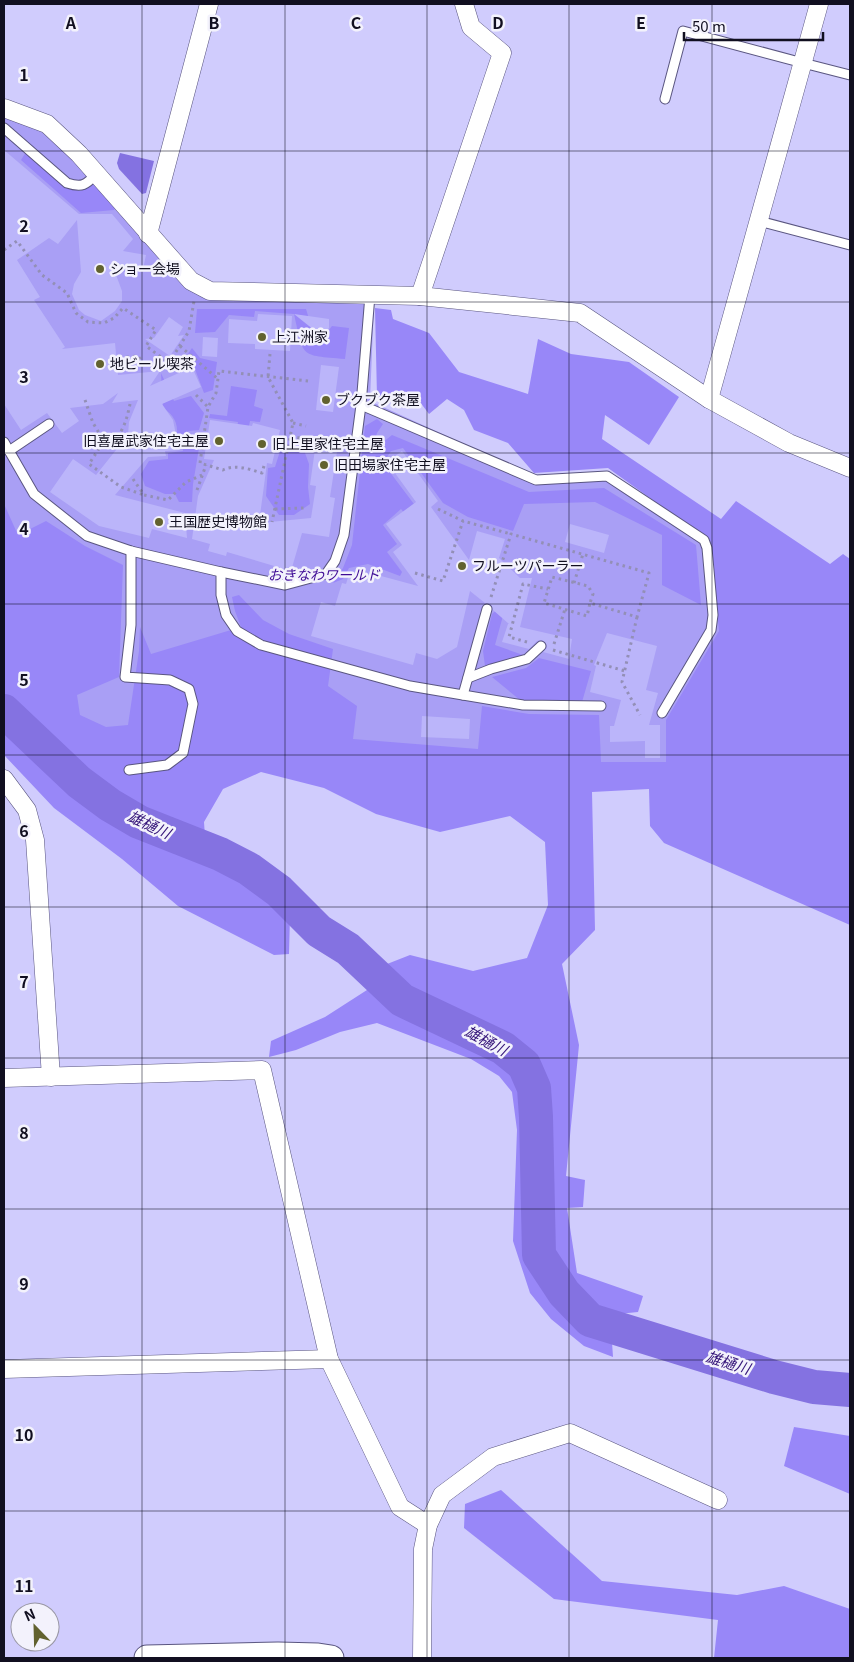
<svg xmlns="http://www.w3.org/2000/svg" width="854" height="1662" viewBox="0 0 854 1662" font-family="Georgia,'Noto Sans JP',serif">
  <rect width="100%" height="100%" fill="#d0ccfd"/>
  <polygon fill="#a99ff5" points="4,114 36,127 86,171 195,292 374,302 370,401 535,476 609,472 714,539 725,624 659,789 352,761 125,737 72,724 4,540"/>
  <g fill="#9887f8">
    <polygon points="26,152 67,188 80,191 90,186 97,180 116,204 114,210 81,213 21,160"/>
    <polygon points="375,308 391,310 393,319 429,333 459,372 528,394 538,339 571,354 629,362 679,397 649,445 605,415 602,439 721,519 736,501 830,564 843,554 850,559 850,925 664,843 650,826 649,789 592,792 595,930 562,964 579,1045 566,1176 585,1180 583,1207 567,1208 577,1273 643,1296 638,1312 608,1315 554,1290 561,1312 612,1342 613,1357 584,1346 551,1319 530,1293 513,1241 517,1130 512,1092 499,1076 471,1059 377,1023 340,1032 296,1050 269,1057 271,1041 325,1017 367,990 382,966 410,955 473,971 527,958 548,905 545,842 510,816 440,832 376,814 324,788 261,772 223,789 204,822 205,837 251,852 290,916 289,954 274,955 178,906 122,859 54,808 4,755 4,504 18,535 46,521 85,546 123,565 119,677 77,695 80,715 106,727 128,725 139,651 140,627 151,654 241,627 235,611 232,597 239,595 263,620 289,634 333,649 328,686 357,706 353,739 478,749 482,706 529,714 599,715 601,762 666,762 666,720 719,631 710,541 608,468 534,473 508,443 474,430 464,410 447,399 429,414 420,402 377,397"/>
    <path d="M197,309H306L313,332L319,336L325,335L332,326L349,328L345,359C299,355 304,358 294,314L255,311L254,317L229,315L215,332L195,333Z"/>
    <polygon points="192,348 200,358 217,362 213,390 204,393 193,364 178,368"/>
    <path d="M161,373L174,401L191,396L204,413L199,430L188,431L190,438L200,442L193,484L192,502H179L175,494H165L145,486L141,474L149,461L168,459V453L183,451L181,436L177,435C178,423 174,415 163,408Z"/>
    <polygon points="231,386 257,390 254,406 263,409 260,422 250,421 242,459 233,452 238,422 209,418 210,414 227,416"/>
    <polygon points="377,419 383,424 377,433 372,451 392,435 529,492 604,488 696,545 701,605 662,585 662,535 595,502 524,504 513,531 468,517 443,503 403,448 391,451 383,463 429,524 419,531 401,509 383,525 397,544 387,552 402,572 400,576 368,564 349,568 343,579 333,583 343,568 352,545 365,426"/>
    <polygon points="301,442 309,464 308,487 310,504 294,515 279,515 266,496 268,468 275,467 282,445"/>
    <polygon points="507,601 495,645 523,655 485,666 483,651 492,614"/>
    <polygon points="539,658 591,671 582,702 520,700 492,677 526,668"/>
    <polygon points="794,1427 850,1436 850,1494 784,1466"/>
    <polygon points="501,1490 602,1581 737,1595 784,1586 850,1609 850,1658 714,1658 718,1620 554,1599 464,1528 465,1504"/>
  </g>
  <polygon fill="#8472e1" points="120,153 154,161 146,193 142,194 119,169 117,163"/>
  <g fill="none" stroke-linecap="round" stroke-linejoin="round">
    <polyline stroke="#8472e1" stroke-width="34" points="4,711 79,782 110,805 139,822 220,854 249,869 279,891 319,931 348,949 402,1000 503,1048 524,1065 534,1088 536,1117 539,1255 564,1293 590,1320 774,1377 814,1387 850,1390"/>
  </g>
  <g fill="#bbb5fa">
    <polygon points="4,150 79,214 112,214 133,239 123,251 146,255 143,269 112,264 122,291 122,301 115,311 101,321 85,315 79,310 72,294 74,284 81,272 77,220 58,244 49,238 17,260 40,297 34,300 65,347 62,349 115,343 118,375 160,371 150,386 192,367 201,387 162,404 173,420 179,450 165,451 166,456 148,457 115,495 185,513 187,538 152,529 149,538 99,526 50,492 73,459 96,475 128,435 129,422 138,400 112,403 118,393 103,404 70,408 79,421 62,433 47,413 21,430 4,404"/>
    <polygon points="258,314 292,316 290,351 255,349 255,344 228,343 229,319 257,321"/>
    <polygon points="294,314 329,319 329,328 325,332 319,334"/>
    <polygon points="169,317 183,327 178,336 184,335 170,356 145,339 154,338"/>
    <polygon points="203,337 218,338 217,357 202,356"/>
    <polygon points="321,365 339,367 333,412 316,410"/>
    <polygon points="210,420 252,426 253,423 280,430 272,464 267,463 259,523 311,518 316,486 310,485 316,442 338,445 330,497 335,498 329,537 302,533 291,571 227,552 226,556 208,551 210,544 192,539 198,496 214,460 204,459"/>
    <polygon points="402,451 438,501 431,507 469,560 477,531 505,539 499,558 520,578 532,578 520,627 572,639 569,659 543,652 547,648 547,645 542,640 537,641 529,649 502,642 508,624 509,624 493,610 491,604 485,603 470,591 457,647 437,659 416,653 413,665 311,636 321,602 335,606 342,583 346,584 350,571 369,576 370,573 418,586 393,552 402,545 386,524 416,502 387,462"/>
    <polygon points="570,524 609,535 604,553 565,542"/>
    <polygon points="607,633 657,646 646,690 658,693 649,725 660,725 660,758 645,758 645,741 610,742 610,726 614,726 621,700 590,692 596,666 594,665"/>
    <polygon points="422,716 470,719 469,739 421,737"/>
  </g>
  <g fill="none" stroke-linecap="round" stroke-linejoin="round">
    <defs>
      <g id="service">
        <polyline points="665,99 683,31 803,63 850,75"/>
        <path d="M4,128L67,183C82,188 86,185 96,174"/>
        <polyline points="759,221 850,245"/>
        <polyline points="361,405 536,480 607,476 704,540 707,548 713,615 711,630 662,713"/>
        <polyline points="4,442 34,494 87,536 131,551 221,572 285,585 326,574 335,561 344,535 361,405 370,295"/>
        <polyline points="9,451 49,424"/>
        <polyline points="221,572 221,595 226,615 237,631 261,645 410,686 463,695 487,609"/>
        <polyline points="468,678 491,669 527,659 541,646"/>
        <polyline points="463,695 523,705 601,706"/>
        <polyline points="129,770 167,765 183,753 193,704 189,689 170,680 125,677 131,625 131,551"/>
      </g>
      <g id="minor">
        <polyline points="4,108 47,124 79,154 191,281 210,291 420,296 580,313 709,399 789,443 850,468"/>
        <polyline points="148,234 209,4"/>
        <polyline points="420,296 502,53 471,27 464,4"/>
        <polyline points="709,399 819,4"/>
        <polyline points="4,779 27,810 35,840 51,1077"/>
        <polyline points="4,1078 262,1070 329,1359 400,1507 428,1525"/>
        <polyline points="4,1369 329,1359"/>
        <polyline points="422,1658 423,1549 428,1525 442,1495 493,1457 570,1433 718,1500"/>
      </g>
      <polyline id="secondary" points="147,1658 278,1655 318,1656 331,1658"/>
    </defs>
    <use href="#service" stroke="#5a5680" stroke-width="11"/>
    <use href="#minor" stroke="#5a5680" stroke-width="19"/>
    <use href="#secondary" stroke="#5a5680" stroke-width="27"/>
    <g stroke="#938fb6" stroke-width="3" stroke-dasharray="2.5 4" stroke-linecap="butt">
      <polyline points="4,250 17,241 42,275 67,293 76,313 88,322 104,323 114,318 123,308 156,330 146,346 169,363 189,331 194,301"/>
      <polyline points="180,346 218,379"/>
      <polyline points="270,354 268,377 293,423 272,522"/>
      <polyline points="120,358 138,356 145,365 169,363"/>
      <polyline points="196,395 208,407"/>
      <polyline points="85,400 93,423 104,441"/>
      <path d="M130,404C128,414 123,436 112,440C110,441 107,441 104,441L89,464L121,487L144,495"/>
      <polyline points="293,423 306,426"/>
      <polyline points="291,436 311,441"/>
      <path d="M264,466L262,473C249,469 235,464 223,470L200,463L208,407L216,393L219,371L308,381"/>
      <polyline points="133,479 144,495 168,500 186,482 202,475"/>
      <polyline points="197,490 206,465"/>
      <polyline points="275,509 304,508"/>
      <polyline points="438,509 463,521 511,534"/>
      <polyline points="415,573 443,581 463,521"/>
      <polyline points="574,583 583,554"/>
      <polyline points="491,597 511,534 649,573 637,617 590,603 587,616 544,603 552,577 588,586 593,594 590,603"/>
      <polyline points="637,617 622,682 640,715"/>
      <polyline points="527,642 509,637 523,584 548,589"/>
      <polyline points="554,644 565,609"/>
      <polyline points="553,650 625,671"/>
    </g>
    <use href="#service" stroke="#fff" stroke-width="9"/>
    <use href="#minor" stroke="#fff" stroke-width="18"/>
    <use href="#secondary" stroke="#fff" stroke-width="25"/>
  </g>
  <path fill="none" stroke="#110f20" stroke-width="1" stroke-opacity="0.55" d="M142,4V1658M285,4V1658M427,4V1658M569,4V1658M712,4V1658M4,151H850M4,302H850M4,453H850M4,604H850M4,755H850M4,907H850M4,1058H850M4,1209H850M4,1360H850M4,1511H850"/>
  <g fill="#62622f" stroke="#f3f2fc" stroke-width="2">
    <circle cx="100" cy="269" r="5"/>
    <circle cx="262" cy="337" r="5"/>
    <circle cx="100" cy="364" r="5"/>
    <circle cx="326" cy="400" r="5"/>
    <circle cx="219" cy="441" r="5"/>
    <circle cx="262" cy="444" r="5"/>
    <circle cx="324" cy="465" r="5"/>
    <circle cx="159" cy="522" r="5"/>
    <circle cx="462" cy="566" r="5"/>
  </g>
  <g text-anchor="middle" stroke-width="5" stroke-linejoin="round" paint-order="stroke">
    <g font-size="14" fill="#110f20" stroke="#f3f2fc" text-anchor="start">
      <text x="110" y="274">ショー会場</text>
      <text x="272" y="342">上江洲家</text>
      <text x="110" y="369">地ビール喫茶</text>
      <text x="336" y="405">ブクブク茶屋</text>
      <text x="209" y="446" text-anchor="end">旧喜屋武家住宅主屋</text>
      <text x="272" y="449">旧上里家住宅主屋</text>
      <text x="334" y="470">旧田場家住宅主屋</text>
      <text x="169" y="527">王国歴史博物館</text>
      <text x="472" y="571">フルーツパーラー</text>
    </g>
    <g font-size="14" font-style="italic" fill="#3f0c96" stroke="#f3f2fc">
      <text x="324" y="580">おきなわワールド</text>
    </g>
    <g font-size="15" font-style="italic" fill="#331378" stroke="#f3f2fc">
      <text transform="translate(149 825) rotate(25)" y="5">雄樋川</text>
      <text transform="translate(486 1041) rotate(28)" y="5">雄樋川</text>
      <text transform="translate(728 1363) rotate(17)" y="5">雄樋川</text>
    </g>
  </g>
  <g font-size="16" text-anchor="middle" font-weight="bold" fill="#110f20" stroke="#f3f2fc" stroke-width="5" stroke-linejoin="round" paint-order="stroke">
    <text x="71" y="29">A</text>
    <text x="214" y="29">B</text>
    <text x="356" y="29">C</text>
    <text x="498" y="29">D</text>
    <text x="641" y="29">E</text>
    <text x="24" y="81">1</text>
    <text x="24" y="232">2</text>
    <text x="24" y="383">3</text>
    <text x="24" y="535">4</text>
    <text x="24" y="686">5</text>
    <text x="24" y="837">6</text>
    <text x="24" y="988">7</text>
    <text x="24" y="1139">8</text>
    <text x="24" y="1290">9</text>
    <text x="24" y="1441">10</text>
    <text x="24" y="1592">11</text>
  </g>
  <rect width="854" height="1662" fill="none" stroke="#110f20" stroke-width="10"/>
  <g transform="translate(35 1627) rotate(337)"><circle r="24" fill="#f3f2fc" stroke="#9997a4"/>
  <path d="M0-4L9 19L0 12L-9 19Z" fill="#62622f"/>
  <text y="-8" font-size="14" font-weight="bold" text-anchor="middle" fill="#110f20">N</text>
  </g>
  <path d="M684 32v8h139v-8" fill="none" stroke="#110f20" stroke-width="2.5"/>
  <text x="692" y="32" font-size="15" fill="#110f20" stroke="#f3f2fc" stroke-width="4" paint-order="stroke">50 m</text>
</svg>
